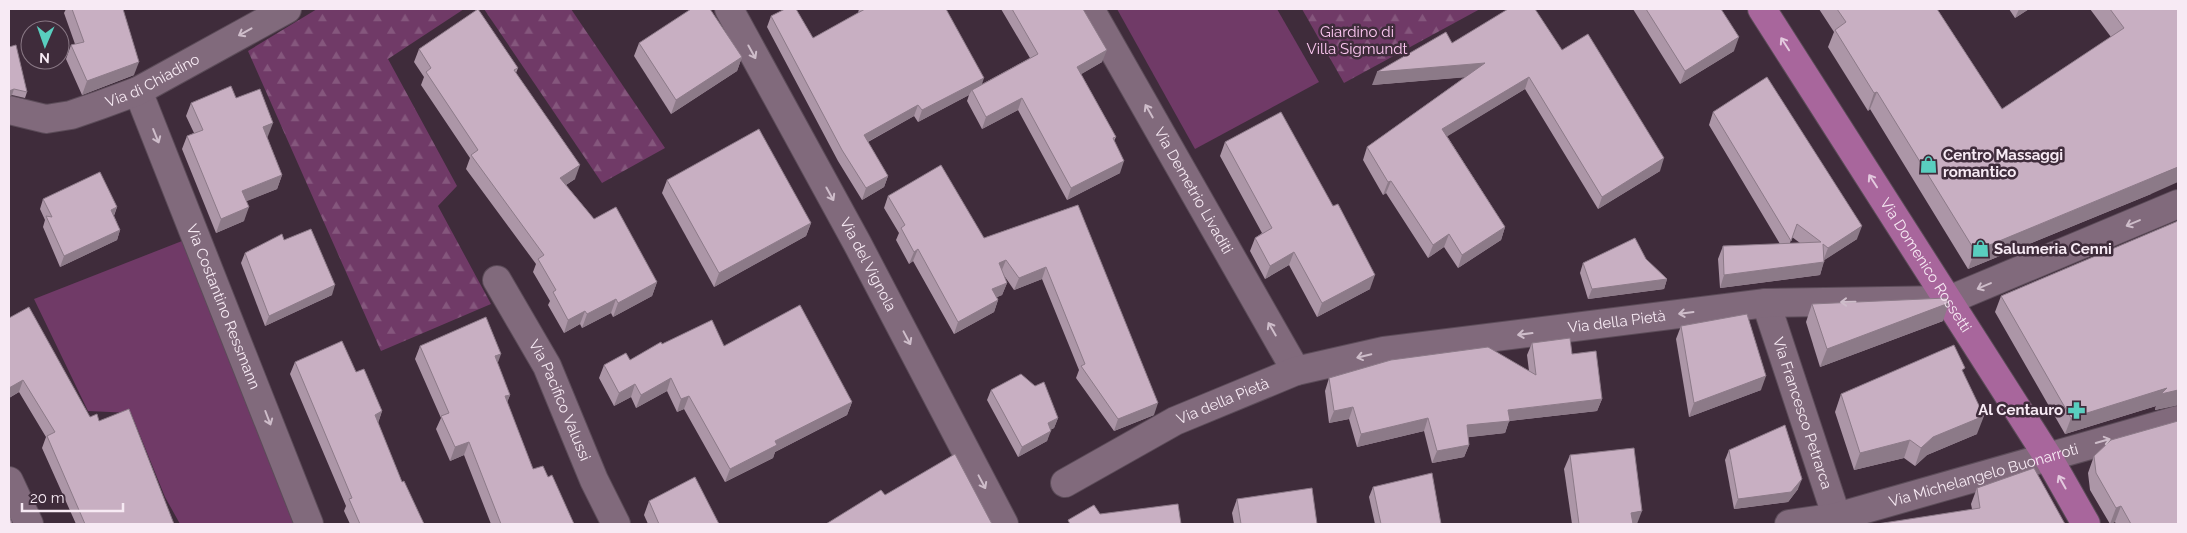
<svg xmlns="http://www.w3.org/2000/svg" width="2187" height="533" viewBox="0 0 2187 533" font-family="Raleway,sans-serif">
  <defs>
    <pattern id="forest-firs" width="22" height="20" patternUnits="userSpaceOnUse" patternTransform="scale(1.25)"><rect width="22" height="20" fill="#703a67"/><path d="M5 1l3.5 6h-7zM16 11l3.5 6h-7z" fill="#85577d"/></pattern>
  </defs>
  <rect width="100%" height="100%" fill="#3f2c3b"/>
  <g fill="#703a67">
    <polygon points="1117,9 1277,9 1319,82 1195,149"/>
    <polygon points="182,241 296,524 180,524 165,497 131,413 88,411 34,299"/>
  </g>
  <g fill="url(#forest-firs)">
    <polygon points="317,9 464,9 388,59 457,186 438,206 491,304 381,351 248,51"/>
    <polygon points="484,9 571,9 665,148 602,183"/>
    <polygon points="1302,9 1480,9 1344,83"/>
  </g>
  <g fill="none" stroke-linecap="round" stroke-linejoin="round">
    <defs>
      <g id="minor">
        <path id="s1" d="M729,9L857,243L1004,524"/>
        <path id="s2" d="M1090,9L1296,371"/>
        <path id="s3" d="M138,91L309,524"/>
        <path id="s4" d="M9,110L46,119L71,115L100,105L138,91L287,9"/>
        <path id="s5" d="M497,280L547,366L594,480L616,524"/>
        <path id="s6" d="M1766,303L1839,524"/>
        <polyline points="9,481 29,524"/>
        <path id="s7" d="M1065,483L1175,421L1296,371L1384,351L1766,303L1949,300L2178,204"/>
        <path id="s8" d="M1789,524L1837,517L2178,420"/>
      </g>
      <g id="major">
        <path id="s9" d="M1762,9L2048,457L2086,524"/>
      </g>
    </defs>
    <use href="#minor" stroke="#5c4c59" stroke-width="30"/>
    <use href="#major" stroke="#5c4c59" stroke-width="30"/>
    <use href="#minor" stroke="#816a7c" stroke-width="28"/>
    <use href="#major" stroke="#a8669c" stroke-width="28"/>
  </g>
  <g fill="#ac96a7" fill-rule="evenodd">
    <polygon points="66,9 123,9 134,75 82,95 66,59 71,45 75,44 64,13"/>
    <polygon points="859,9 946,9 982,84 1030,58 1001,9 1083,9 1102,62 1081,74 1116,137 1114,141 1120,173 1067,200 1018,110 982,129 967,101 969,95 918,122 914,116 868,142 888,176 884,187 862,200 838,161 767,27 771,16 813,38 858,13"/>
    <polygon points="1633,9 1721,9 1734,51 1680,84"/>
    <polygon points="1819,9 1937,9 2002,109 2111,37 2090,9 2178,9 2151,194 1968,269 1870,109 1868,111 1828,47 1834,32"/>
    <polygon points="2009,9 2029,9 2015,18"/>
    <polygon points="639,43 742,57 737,71 671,114 634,56"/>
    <polygon points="1452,43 1562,50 1660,171 1598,209 1525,89 1447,136 1505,227 1501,240 1458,268 1444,247 1428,258 1386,193 1383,195 1363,160 1367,147 1465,77 1372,85"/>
    <polygon points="9,47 27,92 25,98 12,95 9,96"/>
    <polygon points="419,49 518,68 516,73 575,179 566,185 594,219 657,282 652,296 613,317 611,313 582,328 580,324 564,333 548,305 550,301 533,272 536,264 466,169 470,158 421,85 424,77 414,62"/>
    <polygon points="236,98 268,136 267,137 282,175 277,189 246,201 244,221 216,233 182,149 187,136 194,133 186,116 191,103"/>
    <path d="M1713,112L1857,239L1824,260L1820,275L1720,288L1718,259L1723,246L1780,244L1709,125ZM1792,237L1800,243H1790Z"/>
    <polygon points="1225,142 1370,289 1317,317 1289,265 1265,279 1250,251 1255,238 1262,233 1220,156"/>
    <polygon points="667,180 811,223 806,236 714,287 662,193"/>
    <polygon points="888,196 984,238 1078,205 1154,415 1114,431 1076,378 1079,370 1042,279 1014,290 1003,274 1007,283 1002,295 997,297 998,300 994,312 954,334 913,261 909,264 896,240 899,233 884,208"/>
    <polygon points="43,199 117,207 114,216 120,230 117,240 60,267 43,227 45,220 40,209"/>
    <polygon points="284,240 332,295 265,326 241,263 245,253"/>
    <polygon points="1646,259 1667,279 1664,289 1588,299 1580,273 1583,263"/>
    <polygon points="2001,296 2178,405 2155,410 2156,406 2065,434 1995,312"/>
    <polygon points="1812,304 1943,321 1820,367 1806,322"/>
    <polygon points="9,318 90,417 99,421 174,524 76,524 42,448 46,437 19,392 9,398"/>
    <polygon points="1681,326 1761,390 1689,417 1676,339"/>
    <polygon points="1532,343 1572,354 1602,399 1597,411 1509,421 1505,433 1468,437 1469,445 1464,457 1432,463 1424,431 1357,447 1349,419 1329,423 1325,391 1329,378 1529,371 1527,355"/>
    <polygon points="662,344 724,346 852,402 847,415 775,452 773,458 725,482 684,409 677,412 667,391 636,408 631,397 614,406 599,378 604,365 630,360"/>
    <polygon points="420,346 497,363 510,395 507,402 533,469 548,477 574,524 491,524 464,455 450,461 436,429 441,418 415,359"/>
    <polygon points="295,362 356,372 382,411 378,423 402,482 424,524 350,524 344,511 346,506 290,374"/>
    <polygon points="1963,372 1977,434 1927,455 1915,466 1904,458 1854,470 1835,412 1841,394"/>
    <polygon points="991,390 1058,418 1054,428 1050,430 1047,441 1018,457 987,400"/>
    <polygon points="1729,450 1798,489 1788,502 1734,509 1725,460"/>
    <polygon points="1570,455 1637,524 1572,524 1564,469"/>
    <polygon points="2094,456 2178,524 2116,524 2115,522 2110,524 2090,490 2088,473"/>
    <polygon points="1373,487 1441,524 1375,524 1369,497"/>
    <polygon points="1977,488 2065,524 1972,509 1971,504"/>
    <polygon points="1237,499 1317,524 1234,524 1232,513"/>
    <polygon points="649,501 719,524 648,524 644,515"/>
  </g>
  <g fill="#8c7a88">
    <polygon points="2019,9 2029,9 2015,18"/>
    <polygon points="1739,37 1734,51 1680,84 1685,71"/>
    <polygon points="1107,50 1102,62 1073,79 1077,67"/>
    <polygon points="742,57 737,71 671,114 676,100"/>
    <polygon points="139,62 134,75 82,95 87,81"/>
    <polygon points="1485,63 1481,76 1372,85 1377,72"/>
    <polygon points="1529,77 1525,89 1438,142 1442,129"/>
    <polygon points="984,78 980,90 972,90 969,95 918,122 922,110"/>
    <polygon points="14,89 12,95 9,96 9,91"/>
    <polygon points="1877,92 1870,109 1868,111 1874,93"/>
    <polygon points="1022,98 1018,110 982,129 986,117"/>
    <polygon points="918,105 914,116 860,146 864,135"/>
    <polygon points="273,123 268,136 258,141 263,127"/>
    <polygon points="1664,158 1660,171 1598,209 1602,197"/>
    <polygon points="1124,161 1120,173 1067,200 1071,188"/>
    <polygon points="580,165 575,179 555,192 560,178"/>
    <polygon points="2178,167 2178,182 2151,194 1968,269 1975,251"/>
    <polygon points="282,175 277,189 237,205 242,191"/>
    <polygon points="888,176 884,187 862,200 866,188"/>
    <polygon points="1391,181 1386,193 1383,195 1388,182"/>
    <polygon points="117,207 113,217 111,210"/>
    <polygon points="249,207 244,221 216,233 221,219"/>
    <polygon points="811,223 806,236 714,287 719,273"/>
    <polygon points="1862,226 1857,239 1823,261 1828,248"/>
    <polygon points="1505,227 1501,240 1458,268 1462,255"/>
    <polygon points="120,230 117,240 60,267 64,256"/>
    <polygon points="1449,234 1444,247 1428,258 1433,245"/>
    <polygon points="918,249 913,261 909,264 914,252"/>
    <polygon points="1294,252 1289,265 1265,279 1270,266"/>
    <polygon points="1006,260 1001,272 999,263"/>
    <polygon points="1824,262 1820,275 1720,288 1724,275"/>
    <polygon points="1046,267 1042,279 1014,290 1019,278"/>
    <polygon points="1375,275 1370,289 1317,317 1322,303"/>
    <polygon points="1667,279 1664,289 1588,299 1592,289"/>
    <polygon points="657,282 652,296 613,317 618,303"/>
    <polygon points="1007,283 1002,295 988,301 992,289"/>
    <polygon points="335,285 332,295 265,326 269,316"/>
    <polygon points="616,299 611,313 582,328 587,314"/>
    <polygon points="998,300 994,312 954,334 958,322"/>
    <polygon points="1949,303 1943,321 1820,367 1827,349"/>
    <polygon points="585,311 580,324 564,333 568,320"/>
    <polygon points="501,354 496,368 495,356"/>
    <polygon points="1766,376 1761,390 1689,417 1694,403"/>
    <polygon points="671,378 667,391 636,408 641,395"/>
    <polygon points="23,380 19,392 9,398 9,388"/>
    <polygon points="635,384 631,397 614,406 619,393"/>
    <polygon points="2167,388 2178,390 2178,405 2155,410 2156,406 2065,434 2071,418"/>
    <polygon points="510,395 505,408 505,396"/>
    <polygon points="689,396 684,409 677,412 681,399"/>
    <polygon points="1602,399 1597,411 1509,421 1505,433 1462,438 1467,425 1508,410"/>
    <polygon points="852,402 847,415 775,452 773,458 725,482 730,469 775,441"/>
    <polygon points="1158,403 1154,415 1114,431 1118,419"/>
    <polygon points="1353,407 1349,419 1329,423 1334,411"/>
    <polygon points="382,411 378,423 375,415"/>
    <polygon points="1984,416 1977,434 1927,455 1915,466 1921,448 1933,437"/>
    <polygon points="1058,418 1054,428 1044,433 1048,423"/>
    <polygon points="1428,418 1424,431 1357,447 1361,434"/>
    <polygon points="1051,431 1047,441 1018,457 1022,447"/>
    <polygon points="1910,440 1904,458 1854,470 1860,453"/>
    <polygon points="469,442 464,455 450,461 455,447"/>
    <polygon points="1469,445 1464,457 1432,463 1437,451"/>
    <polygon points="1802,479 1798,489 1788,502 1734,509 1738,499"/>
    <polygon points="2121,506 2115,522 2110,524 2116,508"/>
    <polygon points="1642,511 1637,524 1627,524 1631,513"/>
  </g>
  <g fill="#c8afc2" stroke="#8c7a88">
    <polygon points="72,9 123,9 139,62 87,81 71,45 84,42"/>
    <polygon points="478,9 518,68 514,70 580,165 560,178 594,219 616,207 657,282 618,303 616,299 587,314 585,311 568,320 553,292 556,290 538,259 544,255 471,155 478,150 426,72 431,68 419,49"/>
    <polygon points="691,9 710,9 742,57 676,100 639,43"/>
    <polygon points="785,9 796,9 813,38 865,9 946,9 984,78 922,110 918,105 864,135 888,176 866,188 842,150 771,16"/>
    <polygon points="1012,9 1083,9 1107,50 1077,67 1116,137 1113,138 1124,161 1071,188 1022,98 986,117 972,90 1038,54"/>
    <polygon points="1508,9 1535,9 1562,50 1588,34 1664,158 1602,197 1529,77 1442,129 1505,227 1462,255 1449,234 1433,245 1391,181 1388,182 1367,147 1485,63 1377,72 1446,32 1452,43"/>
    <polygon points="1646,9 1721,9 1739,37 1685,71"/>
    <polygon points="1837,9 1937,9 2002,109 2124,28 2110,9 2178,9 2178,167 1975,251 1877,92 1874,93 1835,30 1846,22"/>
    <polygon points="16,45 27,92 14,89 9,91 9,47"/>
    <polygon points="1767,77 1862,226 1828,248 1823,244 1824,262 1724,275 1723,246 1821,242 1797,224 1791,241 1713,112"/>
    <polygon points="231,86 236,98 260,89 273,123 263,127 282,175 242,191 249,207 221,219 187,136 203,130 191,103"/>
    <polygon points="1281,112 1333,206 1338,204 1375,275 1322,303 1294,252 1270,266 1255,238 1272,228 1225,142"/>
    <polygon points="759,129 811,223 719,273 667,180"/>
    <polygon points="941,165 984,238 1078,205 1158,403 1118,419 1081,366 1085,364 1046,267 1019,278 1006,260 999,263 1007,283 992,289 998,300 958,322 918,249 914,252 901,228 905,225 888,196"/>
    <polygon points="100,172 117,207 111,210 120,230 64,256 46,216 52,217 43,199"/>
    <polygon points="2178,221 2178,390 2161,394 2167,388 2071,418 2001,296"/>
    <polygon points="311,229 335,285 269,316 245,253 282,234 284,240"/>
    <polygon points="1635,238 1646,259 1667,279 1592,289 1583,263"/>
    <polygon points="1946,298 1949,303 1827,349 1812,304"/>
    <polygon points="800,305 852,402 775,441 777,445 730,469 689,396 681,399 671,378 641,395 635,384 619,393 604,365 626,353 630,360 661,342 662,344 712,320 724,346"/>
    <polygon points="29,307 90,417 97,414 99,421 129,409 174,524 85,524 47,436 55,432 23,380 9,388 9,318"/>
    <polygon points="1747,314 1766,376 1694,403 1681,326"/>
    <polygon points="486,317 501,354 495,356 510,395 505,396 533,469 543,466 548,477 552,475 574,524 501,524 469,442 455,447 441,416 449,413 420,346"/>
    <polygon points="1570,338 1572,354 1596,351 1602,399 1508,410 1510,421 1467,425 1469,445 1437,451 1428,418 1361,434 1353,407 1334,411 1329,378 1391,360 1488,347 1536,375 1532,343"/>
    <polygon points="342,341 356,372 364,369 382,411 375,415 402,482 404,481 424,524 360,524 349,499 352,498 295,362"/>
    <polygon points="1954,345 1965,368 1962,370 1984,416 1933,437 1921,448 1910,440 1860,453 1841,394"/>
    <polygon points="1021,374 1035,386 1044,382 1058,418 1048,423 1051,431 1022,447 991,390"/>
    <polygon points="2178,421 2178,524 2131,524 2121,506 2116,508 2096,473 2094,456 2111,440"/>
    <polygon points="1785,425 1802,479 1791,492 1738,499 1729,450"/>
    <polygon points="1634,448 1642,511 1631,513 1633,524 1579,524 1570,455"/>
    <polygon points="955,454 992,524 826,524 881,490 885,495"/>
    <polygon points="2034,468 2065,524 1877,524 1980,508 1977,488"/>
    <polygon points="1432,473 1441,524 1381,524 1373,487"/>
    <polygon points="695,477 719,524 659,524 649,501"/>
    <polygon points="1312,488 1317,524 1241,524 1237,499"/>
    <polygon points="1178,504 1181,524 1070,524 1068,520 1094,505 1100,514"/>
    <polygon points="9,514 12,524 9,524"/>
  </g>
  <defs><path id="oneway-shaft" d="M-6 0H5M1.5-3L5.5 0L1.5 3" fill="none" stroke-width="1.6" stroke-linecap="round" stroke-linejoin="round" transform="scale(1.25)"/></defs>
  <g stroke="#cebdca">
    <use href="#oneway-shaft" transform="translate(245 32) rotate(151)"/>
    <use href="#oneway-shaft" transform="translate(752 52) rotate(61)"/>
    <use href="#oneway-shaft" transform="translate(1149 111) rotate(-120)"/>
    <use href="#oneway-shaft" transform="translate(156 136) rotate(68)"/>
    <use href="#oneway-shaft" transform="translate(830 194) rotate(61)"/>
    <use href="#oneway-shaft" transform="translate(2133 223) rotate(157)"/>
    <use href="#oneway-shaft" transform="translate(1984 286) rotate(157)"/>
    <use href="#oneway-shaft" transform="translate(1848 302) rotate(179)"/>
    <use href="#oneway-shaft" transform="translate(1686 313) rotate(173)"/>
    <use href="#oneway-shaft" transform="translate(1272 329) rotate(-120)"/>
    <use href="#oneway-shaft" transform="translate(1525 334) rotate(173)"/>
    <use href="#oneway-shaft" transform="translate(907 338) rotate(62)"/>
    <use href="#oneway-shaft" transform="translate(1364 356) rotate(167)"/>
    <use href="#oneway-shaft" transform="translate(268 418) rotate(69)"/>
    <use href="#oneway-shaft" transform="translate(2103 441) rotate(-16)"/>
    <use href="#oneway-shaft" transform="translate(982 482) rotate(62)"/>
  </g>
  <g stroke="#e3c9de">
    <use href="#oneway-shaft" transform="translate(1785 44) rotate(-123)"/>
    <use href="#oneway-shaft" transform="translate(1873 181) rotate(-123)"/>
    <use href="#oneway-shaft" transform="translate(2062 482) rotate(-119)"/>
  </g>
  <defs>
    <symbol id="shop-bare" viewBox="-9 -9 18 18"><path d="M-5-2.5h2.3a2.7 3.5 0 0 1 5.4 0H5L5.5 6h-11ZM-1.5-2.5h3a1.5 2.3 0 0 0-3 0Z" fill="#59cebf" stroke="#3f2c3b" stroke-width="2.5" paint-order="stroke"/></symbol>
    <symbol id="pharmacy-bare" viewBox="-9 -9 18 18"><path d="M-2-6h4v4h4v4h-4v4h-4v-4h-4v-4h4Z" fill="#59cebf" stroke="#3f2c3b" stroke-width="2.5" paint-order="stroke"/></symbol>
  </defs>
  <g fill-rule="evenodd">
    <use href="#shop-bare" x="1916" y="152" width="25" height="25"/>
    <use href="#shop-bare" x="1968" y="236" width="25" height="25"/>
    <use href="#pharmacy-bare" x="2064" y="398" width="25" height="25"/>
  </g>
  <g text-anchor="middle" stroke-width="5" stroke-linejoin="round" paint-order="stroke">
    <g font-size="15" fill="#fdc8f2" stroke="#3f2c3b">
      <text x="1357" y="37">Giardino di<tspan x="1357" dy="17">Villa Sigmundt</tspan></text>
    </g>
    <g font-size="15" fill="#f7eaf4" stroke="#3f2c3b">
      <text dy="5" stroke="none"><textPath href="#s4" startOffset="152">Via di Chiadino</textPath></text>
      <text dy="5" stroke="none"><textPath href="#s2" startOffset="209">Via Demetrio Livaditi</textPath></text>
      <text dy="5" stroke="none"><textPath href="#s1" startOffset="291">Via del Vignola</textPath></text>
      <text dy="5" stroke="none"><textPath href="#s9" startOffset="304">Via Domenico Rossetti</textPath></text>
      <text dy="5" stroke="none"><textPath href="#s3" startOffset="232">Via Costantino Ressmann</textPath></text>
      <text dy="5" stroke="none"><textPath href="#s7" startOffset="582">Via della Pietà</textPath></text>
      <text dy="5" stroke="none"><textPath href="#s5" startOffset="136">Via Pacifico Valussi</textPath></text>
      <text dy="5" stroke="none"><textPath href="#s7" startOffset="178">Via della Pietà</textPath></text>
      <text dy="5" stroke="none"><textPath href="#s6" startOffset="116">Via Francesco Petrarca</textPath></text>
      <text dy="5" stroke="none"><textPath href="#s8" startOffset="201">Via Michelangelo Buonarroti</textPath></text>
    </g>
    <g font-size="15" font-weight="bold" fill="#f7eaf4" stroke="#3f2c3b" text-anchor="start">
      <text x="1943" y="160">Centro Massaggi<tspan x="1943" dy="17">romantico</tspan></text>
      <text x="1994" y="254">Salumeria Cenni</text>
      <text x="2063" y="415" text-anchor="end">Al Centauro</text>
    </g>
  </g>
  <rect width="2187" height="533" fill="none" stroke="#f7eaf4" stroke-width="20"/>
  <g transform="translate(45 45) rotate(182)"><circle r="24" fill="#3f2c3b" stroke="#897885"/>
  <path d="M0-4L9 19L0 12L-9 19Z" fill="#59cebf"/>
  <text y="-8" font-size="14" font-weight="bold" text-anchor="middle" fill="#f7eaf4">N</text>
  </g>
  <path d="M22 503v8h101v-8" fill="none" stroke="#f7eaf4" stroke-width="2.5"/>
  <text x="30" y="503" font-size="15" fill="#f7eaf4" stroke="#3f2c3b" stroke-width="4" paint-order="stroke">20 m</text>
</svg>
